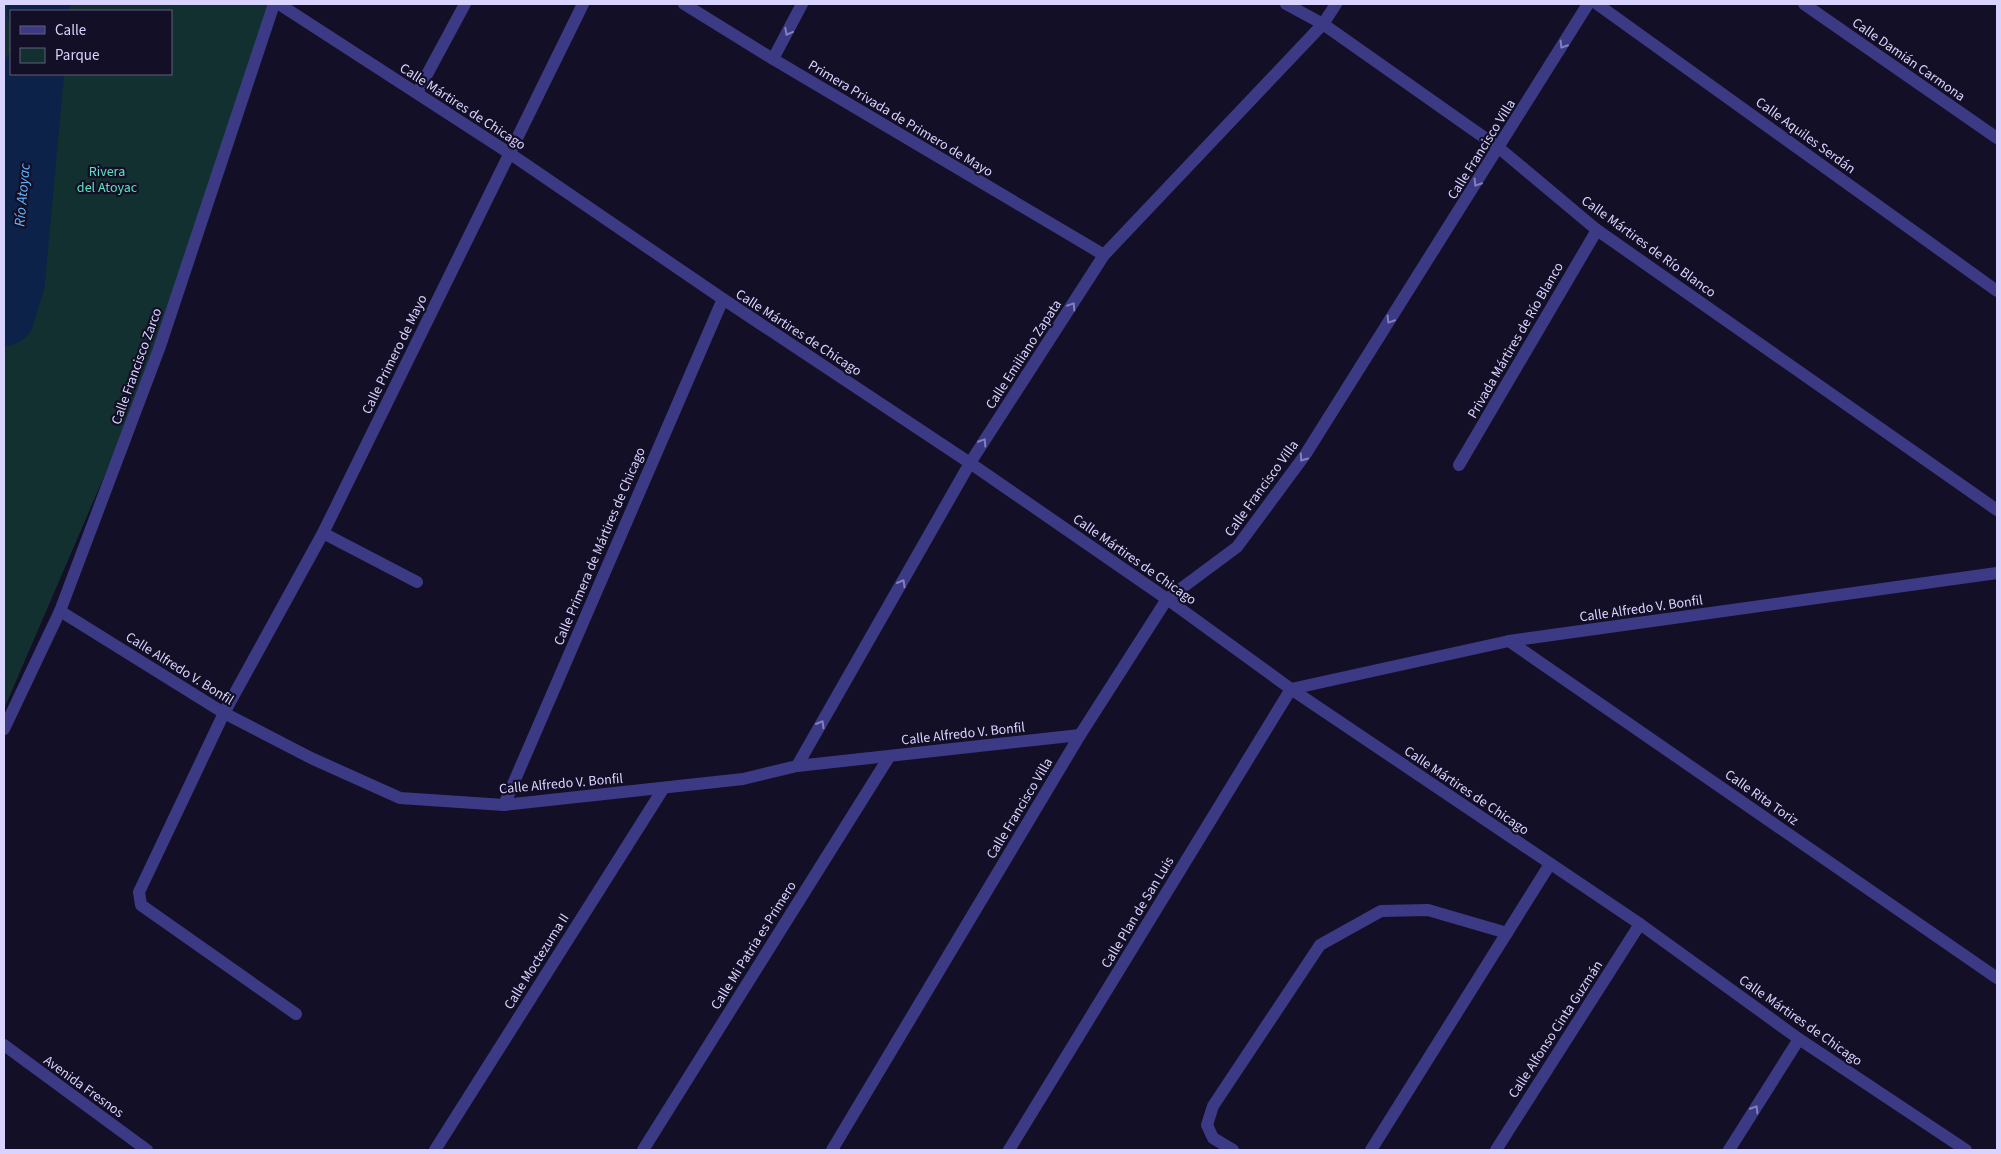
<svg xmlns="http://www.w3.org/2000/svg" width="2001" height="1154" viewBox="0 0 2001 1154" font-family="'Source Sans 3',sans-serif">
  <rect width="100%" height="100%" fill="#130f26"/>
  <path fill="#12302f" fill-rule="evenodd" d="M4,4H274L159,349L4,709ZM11,11H171V74H11Z"/>
  <g fill="none" stroke-linecap="round" stroke-linejoin="round">
    <g stroke="#0c2248" stroke-width="62">
      <polyline points="38,11 39,4"/>
      <polyline points="4,315 14,281 33,74"/>
    </g>
    <g stroke="#3d3a85" stroke-width="12">
      <polyline points="1233,1150 1213,1138 1207,1125 1213,1106 1320,945 1381,911 1428,910 1507,933"/>
      <polyline points="1371,1150 1550,864"/>
    </g>
    <g stroke="#3d3a85" stroke-width="12">
      <polyline points="279,4 509,153 723,299 970,463 1167,599 1291,689 1640,924 1799,1039 1966,1150"/>
      <polyline points="684,4 773,59 1104,255"/>
      <polyline points="1286,4 1323,24 1499,148 1597,230 1997,510"/>
      <polyline points="1597,4 1997,291"/>
      <polyline points="1804,4 1997,138"/>
      <polyline points="773,59 802,4"/>
      <polyline points="417,93 465,4"/>
      <polyline points="1459,465 1597,230"/>
      <polyline points="323,533 417,582"/>
      <polyline points="60,611 224,713 311,758 400,798 504,805 743,779 797,766 1080,735"/>
      <polyline points="1509,641 1997,978"/>
      <polyline points="797,766 970,463 1104,255 1323,24 1336,4"/>
      <polyline points="504,805 723,299"/>
      <polyline points="296,1014 141,905 139,892 224,713 323,533 583,4"/>
      <polyline points="435,1150 663,789"/>
      <polyline points="643,1150 889,757"/>
      <polyline points="832,1150 1080,735 1167,599 1237,547 1305,455 1588,4"/>
      <polyline points="1009,1150 1291,689 1509,641 1997,573"/>
      <polyline points="1496,1150 1640,924"/>
      <polyline points="1729,1150 1799,1039"/>
    </g>
    <g stroke="#3d3a85" stroke-width="12">
      <polyline points="4,729 60,611 159,349 274,4"/>
      <polyline points="4,1045 147,1150"/>
    </g>
  </g>
  <defs><path id="oneway-chevron" d="M-2-3.5L2.5 0L-2 3.5" fill="none" stroke-width="1.6" stroke-linecap="round" stroke-linejoin="round" transform="scale(1.25)"/></defs>
  <g stroke="#837fbc">
    <use href="#oneway-chevron" transform="translate(788 32) rotate(118)"/>
    <use href="#oneway-chevron" transform="translate(1563 45) rotate(122)"/>
    <use href="#oneway-chevron" transform="translate(1477 183) rotate(122)"/>
    <use href="#oneway-chevron" transform="translate(1072 306) rotate(-57)"/>
    <use href="#oneway-chevron" transform="translate(1390 320) rotate(122)"/>
    <use href="#oneway-chevron" transform="translate(983 442) rotate(-57)"/>
    <use href="#oneway-chevron" transform="translate(1303 458) rotate(125)"/>
    <use href="#oneway-chevron" transform="translate(902 583) rotate(-60)"/>
    <use href="#oneway-chevron" transform="translate(821 724) rotate(-60)"/>
    <use href="#oneway-chevron" transform="translate(1755 1109) rotate(-58)"/>
  </g>
  <g text-anchor="middle" stroke-width="4.5" stroke-linejoin="round" paint-order="stroke">
    <g font-size="14" fill="#d9d4ff" stroke="#130f26">
      <text transform="translate(1909 59) rotate(35)" y="5">Calle Damián Carmona</text>
      <text transform="translate(463 106) rotate(33)" y="5">Calle Mártires de Chicago</text>
      <text transform="translate(901 118) rotate(31)" y="5">Primera Privada de Primero de Mayo</text>
      <text transform="translate(1806 135) rotate(36)" y="5">Calle Aquiles Serdán</text>
      <text transform="translate(1481 149) rotate(-58)" y="5">Calle Francisco Villa</text>
      <text transform="translate(1649 246) rotate(36)" y="5">Calle Mártires de Río Blanco</text>
      <text transform="translate(799 332) rotate(33)" y="5">Calle Mártires de Chicago</text>
      <text transform="translate(1515 340) rotate(-60)" y="5">Privada Mártires de Río Blanco</text>
      <text transform="translate(394 354) rotate(-64)" y="5">Calle Primero de Mayo</text>
      <text transform="translate(1023 354) rotate(-57)" y="5">Calle Emiliano Zapata</text>
      <text transform="translate(136 366) rotate(-70)" y="5">Calle Francisco Zarco</text>
      <text transform="translate(1261 488) rotate(-54)" y="5">Calle Francisco Villa</text>
      <text transform="translate(599 546) rotate(-67)" y="5">Calle Primera de Mártires de Chicago</text>
      <text transform="translate(1135 559) rotate(35)" y="5">Calle Mártires de Chicago</text>
      <text transform="translate(1641 608) rotate(-8)" y="5">Calle Alfredo V. Bonfil</text>
      <text transform="translate(180 668) rotate(32)" y="5">Calle Alfredo V. Bonfil</text>
      <text transform="translate(963 733) rotate(-6)" y="5">Calle Alfredo V. Bonfil</text>
      <text transform="translate(561 783) rotate(-5)" y="5">Calle Alfredo V. Bonfil</text>
      <text transform="translate(1467 790) rotate(34)" y="5">Calle Mártires de Chicago</text>
      <text transform="translate(1762 797) rotate(35)" y="5">Calle Rita Toriz</text>
      <text transform="translate(1019 808) rotate(-59)" y="5">Calle Francisco Villa</text>
      <text transform="translate(1137 912) rotate(-59)" y="5">Calle Plan de San Luis</text>
      <text transform="translate(753 945) rotate(-58)" y="5">Calle Mi Patria es Primero</text>
      <text transform="translate(536 961) rotate(-58)" y="5">Calle Moctezuma II</text>
      <text transform="translate(1801 1020) rotate(35)" y="5">Calle Mártires de Chicago</text>
      <text transform="translate(1555 1029) rotate(-57)" y="5">Calle Alfonso Cinta Guzmán</text>
      <text transform="translate(84 1086) rotate(36)" y="5">Avenida Fresnos</text>
    </g>
    <g font-size="14" fill="#5fe0c0" stroke="#130f26">
      <text x="107" y="176">Rivera<tspan x="107" dy="16">del Atoyac</tspan></text>
    </g>
    <g font-size="15" font-style="italic" fill="#62b6ff" stroke="#130f26">
      <text transform="translate(22 195) rotate(-85)" y="5">Río Atoyac</text>
    </g>
  </g>
  <rect width="2001" height="1154" fill="none" stroke="#d9d4ff" stroke-width="10"/>
  <rect x="10" y="10" width="162" height="65" fill="#130f26" stroke="#625e7d"/>
  <rect x="20" y="26" width="25" height="8" fill="#3d3a85" stroke="#625e7d"/>
  <text x="55" y="35" font-size="15" fill="#d9d4ff">Calle</text>
  <rect x="20" y="48" width="25" height="15" fill="#12302f" stroke="#625e7d"/>
  <text x="55" y="60" font-size="15" fill="#d9d4ff">Parque</text>
</svg>
